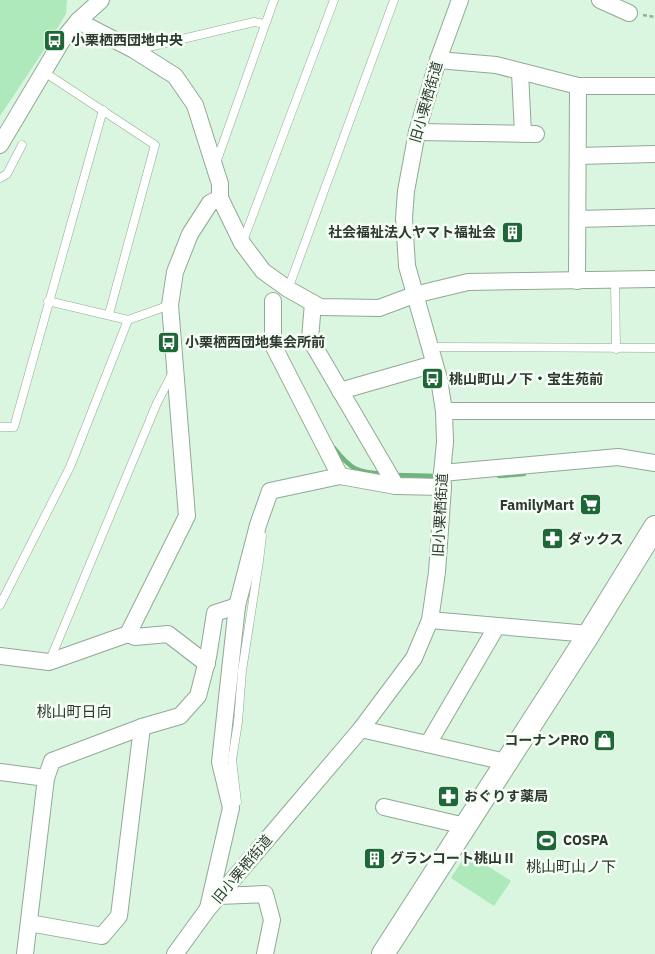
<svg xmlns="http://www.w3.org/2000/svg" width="655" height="954" viewBox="0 0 655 954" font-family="'IBM Plex Sans','Noto Sans JP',sans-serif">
  <rect width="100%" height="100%" fill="#dbf6e0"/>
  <g fill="#ade9ba">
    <polygon points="0,0 67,0 66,14 46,47 0,116"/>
    <polygon points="467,853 511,881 494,906 451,878"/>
  </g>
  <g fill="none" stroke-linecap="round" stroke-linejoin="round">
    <g stroke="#6db47d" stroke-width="4.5">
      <path d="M334,448C351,470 357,472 384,474"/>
      <polyline points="394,475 439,476"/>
      <polyline points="499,476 524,474"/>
    </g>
    <defs>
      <g id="lane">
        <polyline points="136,50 254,22 264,24"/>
        <polyline points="44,72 155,145 109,314"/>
        <polyline points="216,163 274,0"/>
        <polyline points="0,178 7,174 22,145"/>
        <polyline points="243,241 334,0"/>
        <polyline points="615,281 616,349"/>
        <polyline points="288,289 394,0"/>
        <polyline points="48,301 128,320 170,305"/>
        <polyline points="429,347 655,348"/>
        <polyline points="0,427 14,427 103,110"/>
        <polyline points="0,605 70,467 128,320"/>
        <polyline points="50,660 157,403 172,374"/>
        <polyline points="237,802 232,760 238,722 242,671 259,561 262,536"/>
      </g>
      <g id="street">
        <polyline points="600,0 629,13"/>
        <polyline points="78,21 134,50 175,76 195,105 220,184 220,198 242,243 263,271 288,289 320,307 379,308 414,295 468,282 655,279"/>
        <polyline points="438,60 496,65 578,86 655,86"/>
        <polyline points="520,72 523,134"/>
        <polyline points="417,132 536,134"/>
        <polyline points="0,145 63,39 78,21 101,0"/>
        <polyline points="578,156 655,154"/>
        <polyline points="578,219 655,217"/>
        <polyline points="577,281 578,86"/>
        <polyline points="273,301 273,338 274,347 340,476"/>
        <polyline points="313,303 310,339 396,486"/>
        <polyline points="340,391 434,364"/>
        <polyline points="444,411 655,411"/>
        <polyline points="442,473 618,457 655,463"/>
        <polyline points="430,620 589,634"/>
        <polyline points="128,634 135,637 168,634 207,664"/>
        <polyline points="0,656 49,662 128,634 187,516 170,305 175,272 190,234 210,203 220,198"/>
        <polyline points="361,729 506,762"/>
        <polyline points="428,744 497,626"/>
        <polyline points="0,772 46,778"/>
        <polyline points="384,807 465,826"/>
        <polyline points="219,896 265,894 272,920 265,954"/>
        <polyline points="208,908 231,808 220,762 237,606 258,525 270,491 340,476 396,486 443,487"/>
        <polyline points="29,923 102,936 119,916 142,727"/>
        <polyline points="25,954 46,778 52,761 142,727 180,716 198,696 208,657 215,613 237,606"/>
        <polyline points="175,954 207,910 361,729 414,658 430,620 437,572 443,487 442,473 445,442 444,411 439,379 407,266 404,218 406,191 417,132 438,60 460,0"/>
      </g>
      <polyline id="secondary" points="383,954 589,634 655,527"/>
    </defs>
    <use href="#lane" stroke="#90a995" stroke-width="9"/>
    <use href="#street" stroke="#90a995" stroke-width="18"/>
    <use href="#secondary" stroke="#90a995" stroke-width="24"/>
    <polyline stroke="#98ad9c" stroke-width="2.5" stroke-dasharray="4 2.5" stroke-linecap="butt" points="643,15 655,17"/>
    <use href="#lane" stroke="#fff" stroke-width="8"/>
    <use href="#street" stroke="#fff" stroke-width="16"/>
    <use href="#secondary" stroke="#fff" stroke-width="22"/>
  </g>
  <defs>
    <symbol id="bus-square" viewBox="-11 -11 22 22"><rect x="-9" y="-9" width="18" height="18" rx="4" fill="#1d6836" stroke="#f4fef5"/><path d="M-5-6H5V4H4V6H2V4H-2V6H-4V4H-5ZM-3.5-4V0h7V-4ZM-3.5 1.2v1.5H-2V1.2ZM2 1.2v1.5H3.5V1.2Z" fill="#fff"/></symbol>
    <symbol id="building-square" viewBox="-11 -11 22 22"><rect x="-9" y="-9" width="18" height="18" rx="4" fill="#1d6836" stroke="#f4fef5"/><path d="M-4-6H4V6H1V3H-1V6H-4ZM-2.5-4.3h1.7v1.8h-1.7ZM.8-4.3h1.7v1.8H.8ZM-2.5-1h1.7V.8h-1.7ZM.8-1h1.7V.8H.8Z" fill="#fff"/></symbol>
    <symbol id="supermarket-square" viewBox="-11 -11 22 22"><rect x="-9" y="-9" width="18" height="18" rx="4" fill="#1d6836" stroke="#f4fef5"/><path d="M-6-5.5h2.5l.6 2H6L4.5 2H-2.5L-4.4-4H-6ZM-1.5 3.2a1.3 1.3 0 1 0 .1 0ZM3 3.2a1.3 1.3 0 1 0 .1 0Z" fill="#fff"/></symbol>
    <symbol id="pharmacy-square" viewBox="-11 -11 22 22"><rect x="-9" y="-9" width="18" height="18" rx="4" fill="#1d6836" stroke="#f4fef5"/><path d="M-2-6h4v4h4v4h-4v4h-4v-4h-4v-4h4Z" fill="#fff"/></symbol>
    <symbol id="shop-square" viewBox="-11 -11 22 22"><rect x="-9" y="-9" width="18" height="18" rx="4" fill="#1d6836" stroke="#f4fef5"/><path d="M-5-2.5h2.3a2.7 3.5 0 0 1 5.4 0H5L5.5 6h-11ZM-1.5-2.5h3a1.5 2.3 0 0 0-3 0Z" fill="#fff"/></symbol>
    <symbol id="stadium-square" viewBox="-11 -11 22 22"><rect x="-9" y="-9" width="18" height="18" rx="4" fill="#1d6836" stroke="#f4fef5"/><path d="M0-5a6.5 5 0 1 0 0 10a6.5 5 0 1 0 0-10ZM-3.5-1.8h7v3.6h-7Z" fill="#fff"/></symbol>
  </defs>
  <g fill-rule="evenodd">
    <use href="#bus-square" x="42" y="28" width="25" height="25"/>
    <use href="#building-square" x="500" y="220" width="25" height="25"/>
    <use href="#bus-square" x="156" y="330" width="25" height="25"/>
    <use href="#bus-square" x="420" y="366" width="25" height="25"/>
    <use href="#supermarket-square" x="578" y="492" width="25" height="25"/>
    <use href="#pharmacy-square" x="540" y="526" width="25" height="25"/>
    <use href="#shop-square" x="592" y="728" width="25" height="25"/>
    <use href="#pharmacy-square" x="436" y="784" width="25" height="25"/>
    <use href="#stadium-square" x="534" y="828" width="25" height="25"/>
    <use href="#building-square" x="362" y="846" width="25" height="25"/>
  </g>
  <g text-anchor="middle" stroke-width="5" stroke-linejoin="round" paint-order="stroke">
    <g font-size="14" font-weight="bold" fill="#2e3930" stroke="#f4fef5" text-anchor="start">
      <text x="71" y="45">小栗栖西団地中央</text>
      <text x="496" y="237" text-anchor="end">社会福祉法人ヤマト福祉会</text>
      <text x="185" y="347">小栗栖西団地集会所前</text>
      <text x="449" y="384">桃山町山ノ下・宝生苑前</text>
      <text x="574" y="510" text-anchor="end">FamilyMart</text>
      <text x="568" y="544">ダックス</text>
      <text x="589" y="745" text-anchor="end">コーナンPRO</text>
      <text x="464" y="801">おぐりす薬局</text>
      <text x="563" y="845">COSPA</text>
      <text x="390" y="863">グランコート桃山Ⅱ</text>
    </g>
    <g font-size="14" fill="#2e3930" stroke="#f4fef5">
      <text transform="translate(426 102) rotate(-74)" y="5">旧小栗栖街道</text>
      <text transform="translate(440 515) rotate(-87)" y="5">旧小栗栖街道</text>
      <text transform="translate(242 869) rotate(-50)" y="5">旧小栗栖街道</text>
    </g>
    <g font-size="15" fill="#2e3930" stroke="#f4fef5">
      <text x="74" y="717">桃山町日向</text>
      <text x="571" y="872">桃山町山ノ下</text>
    </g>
  </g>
</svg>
